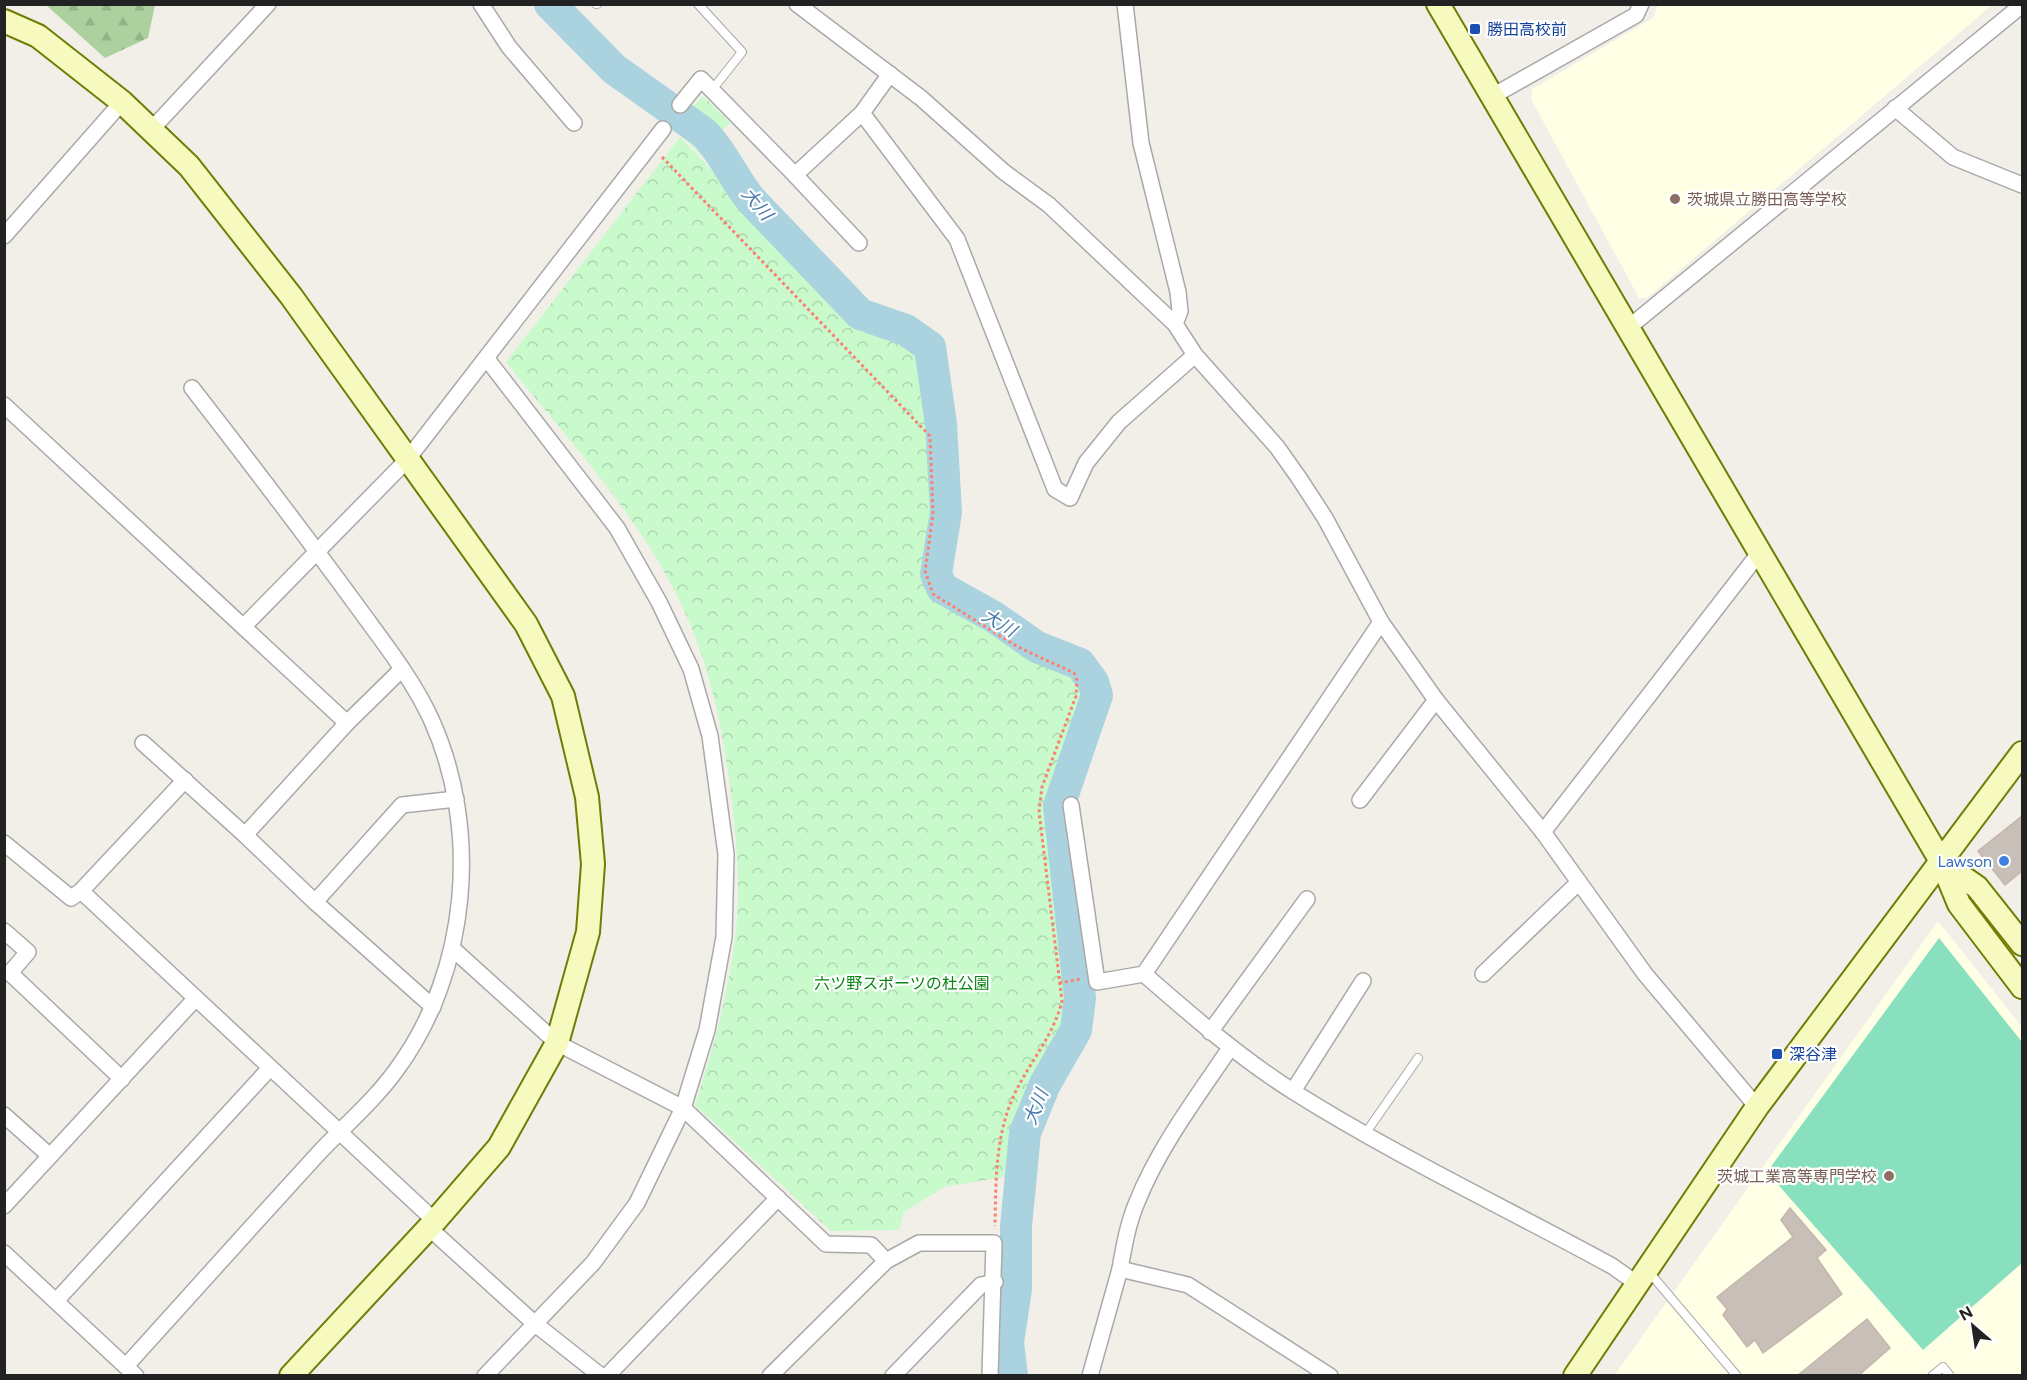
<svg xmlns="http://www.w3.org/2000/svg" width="2027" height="1380" viewBox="0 0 2027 1380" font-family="Figtree,'Noto Sans JP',sans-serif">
  <defs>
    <pattern id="forest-firs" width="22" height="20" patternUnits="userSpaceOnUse" patternTransform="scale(1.5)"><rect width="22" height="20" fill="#add19e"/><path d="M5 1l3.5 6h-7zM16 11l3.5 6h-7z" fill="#95b388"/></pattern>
    <pattern id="park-crowns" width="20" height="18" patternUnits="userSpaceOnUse" patternTransform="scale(1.5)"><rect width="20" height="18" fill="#c8facc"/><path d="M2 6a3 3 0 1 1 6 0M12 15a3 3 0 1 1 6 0" fill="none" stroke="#acd6af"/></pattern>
  </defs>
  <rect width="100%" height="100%" fill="#f2efe9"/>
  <g fill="#ffffe5">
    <polygon points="1658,5 1658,4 1992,5 1647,298 1639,298 1531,99 1532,89 1653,18"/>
    <polygon points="1938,921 2022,1027 2022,1375 1614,1376"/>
  </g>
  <polygon fill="url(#forest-firs)" points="46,5 155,5 148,38 105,58"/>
  <g fill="url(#park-crowns)">
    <polygon points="703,96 730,123 707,144 708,162 673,127"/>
    <path d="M680,137L854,319L914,343L926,356L937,434L941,496L931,566L934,586L944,596L986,619L1028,647L1079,669L1090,681L1093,695L1055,805L1077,996L1072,1029L1042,1083L1023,1134L1016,1175L944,1187L904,1212L899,1230L831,1231L695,1105C713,1050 728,996 735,938C741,893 737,846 732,802C723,726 708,652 671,584C628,503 563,434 506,362Z"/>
  </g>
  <polygon fill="#88e0be" points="1939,938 2022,1042 2022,1263 1923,1350 1767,1172"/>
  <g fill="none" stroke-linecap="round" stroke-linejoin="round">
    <path stroke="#aad3df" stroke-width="32" d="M550,4L614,69L704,133C724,153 734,180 752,201L860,314L906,330L930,347L941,424L946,512L936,574L942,588L994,617L1037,647L1080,664L1093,682L1097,695L1059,806L1080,998L1076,1030L1045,1084L1025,1133L1016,1226V1289L1008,1342L1012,1376"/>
  </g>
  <g fill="#c7bfb8" stroke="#c4b6ab" stroke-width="1.5">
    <polygon points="2022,816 2022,871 2005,885 1978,851"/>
    <polygon points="1790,1208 1826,1250 1817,1258 1842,1294 1763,1353 1755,1340 1747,1347 1723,1315 1727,1309 1717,1297 1793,1237 1781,1220"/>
    <polygon points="1867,1319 1890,1348 1858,1376 1797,1376"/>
  </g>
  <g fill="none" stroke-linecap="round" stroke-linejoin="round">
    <defs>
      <g id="lane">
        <polyline points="596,4 597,4"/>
        <polyline points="698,4 742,52 712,90"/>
        <polyline points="1365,1134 1418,1058"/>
        <polyline points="1649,1272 1737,1376"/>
        <polyline points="1932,1376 1943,1367 1950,1376"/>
      </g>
      <g id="street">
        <polyline points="481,4 509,47 574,123"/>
        <polyline points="797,4 921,98 1004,172 1049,205 1175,324 1195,355 1277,447 1299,478 1325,518 1381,622 1436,700 1543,832 1645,974 1757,1107"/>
        <polyline points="1125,4 1141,143 1178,292 1180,311 1175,324"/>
        <polyline points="1491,97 1636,15 1641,4"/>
        <polyline points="680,105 701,79 795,175 862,113 890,74"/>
        <polyline points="1895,108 1953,157 2022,185"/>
        <polyline points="862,113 957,239 1055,489 1070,498 1086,463 1119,422 1195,355"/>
        <polyline points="151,130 268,4"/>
        <polyline points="795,175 859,243"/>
        <polyline points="4,236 122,102"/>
        <polyline points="1628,328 2022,5"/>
        <polyline points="4,405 347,723"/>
        <path d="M1381,622L1144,974C1192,1016 1239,1057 1294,1092C1396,1156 1506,1208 1612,1266L1636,1283"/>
        <polyline points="244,626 407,460 663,129"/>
        <polyline points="143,743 245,835 315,902 402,805 456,799"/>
        <polyline points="1360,800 1436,700"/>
        <polyline points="1071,805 1097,982 1144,974"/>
        <polyline points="1543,832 1760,552"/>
        <polyline points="245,835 347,723 402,669"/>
        <polyline points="4,843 71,898 81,891 185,780"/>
        <polyline points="81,891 435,1221"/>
        <polyline points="315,902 433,1007"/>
        <polyline points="4,931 28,952 10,973 122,1079"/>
        <polyline points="453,949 557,1043 683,1108 826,1244 871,1245 886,1261"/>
        <polyline points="1483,974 1579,882"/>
        <polyline points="1210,1032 1307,899"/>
        <path d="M1230,1048C1197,1097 1159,1147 1137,1202C1128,1223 1124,1246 1120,1269L1188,1285L1330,1376"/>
        <polyline points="1293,1091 1363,981"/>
        <polyline points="4,1115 50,1156"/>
        <polyline points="4,1206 195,999"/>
        <polyline points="428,1227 534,1323 601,1376"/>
        <polyline points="4,1253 136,1376"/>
        <polyline points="56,1301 270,1068"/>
        <path d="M126,1366C189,1296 253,1225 317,1155C343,1127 375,1100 397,1069C469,971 481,829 431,719C412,678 383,642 357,606C303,532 248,460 192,388"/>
        <polyline points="485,1376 593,1263 637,1203 683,1108 707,1030 724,937 726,854 710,736 691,669 659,602 617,528 487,359"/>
        <polyline points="607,1376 778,1198"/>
        <polyline points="770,1376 886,1261 919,1243 994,1243 990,1376"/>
        <polyline points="893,1376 981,1285 995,1282"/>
        <polyline points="1090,1376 1120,1269"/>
      </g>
      <g id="secondary">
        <polyline points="1438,4 1942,863 1959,904 2022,987"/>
        <polyline points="4,21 38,36 122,102 189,166 291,296 526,624 563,696 587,797 593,864 588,932 557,1043 499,1147 435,1221 291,1376"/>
        <polyline points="1942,863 1977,887 2022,944"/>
        <polyline points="1575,1376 1757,1107 2022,753"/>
      </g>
    </defs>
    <use href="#lane" stroke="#a9a9a9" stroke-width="10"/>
    <use href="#street" stroke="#a9a9a9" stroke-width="18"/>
    <use href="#secondary" stroke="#707d05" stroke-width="26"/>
    <g stroke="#fa8072" stroke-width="3" stroke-dasharray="3 3" stroke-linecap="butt">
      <path d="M662,157L930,436L933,514L925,571L933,594L1018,647L1074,673L1077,680L1076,696L1042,787L1039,812L1062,1001C1053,1037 1030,1061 1014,1095C995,1137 996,1180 995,1226"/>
      <polyline points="1059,983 1081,979"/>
    </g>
    <use href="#lane" stroke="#fff" stroke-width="8"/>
    <use href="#street" stroke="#fff" stroke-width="15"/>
    <use href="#secondary" stroke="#f7fabf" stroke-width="22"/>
  </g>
  <g fill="#1a4fb4" stroke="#fff" stroke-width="2">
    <rect x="1469" y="23" width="12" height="12" rx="3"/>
    <rect x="1771" y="1048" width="12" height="12" rx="3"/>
  </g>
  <g fill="#8d6e63" stroke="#fff" stroke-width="2">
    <circle cx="1675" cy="199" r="6"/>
    <circle cx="1889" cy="1176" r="6"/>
  </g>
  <circle fill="#3f7fe0" stroke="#fff" stroke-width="2" cx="2004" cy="861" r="6"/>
  <g text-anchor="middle" stroke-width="4.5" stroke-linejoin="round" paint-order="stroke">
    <g font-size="16" fill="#164399" stroke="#fff" text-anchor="start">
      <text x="1487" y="35">勝田高校前</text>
      <text x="1789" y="1060">深谷津</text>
    </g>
    <g font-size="16" fill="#785e54" stroke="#fff" text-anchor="start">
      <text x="1687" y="205">茨城県立勝田高等学校</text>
      <text x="1877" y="1182" text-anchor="end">茨城工業高等専門学校</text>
    </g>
    <g font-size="16" fill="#366cbe" stroke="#fff" text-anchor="end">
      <text x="1992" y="867">Lawson</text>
    </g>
    <g font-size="16" fill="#0c8416" stroke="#fff">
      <text x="902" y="989">六ツ野スポーツの杜公園</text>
    </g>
    <g font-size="18" font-style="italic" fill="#4a7aab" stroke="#fff">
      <text transform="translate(757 204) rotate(50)" y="6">大川</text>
      <text transform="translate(999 623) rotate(31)" y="6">大川</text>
      <text transform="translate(1036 1107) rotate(-68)" y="6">大川</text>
    </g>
  </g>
  <rect width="2027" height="1380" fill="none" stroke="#222222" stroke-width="12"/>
  <g transform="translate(1973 1326) rotate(331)" stroke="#ffffff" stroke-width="4.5" paint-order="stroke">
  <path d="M0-4.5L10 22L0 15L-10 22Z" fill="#222222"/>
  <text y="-9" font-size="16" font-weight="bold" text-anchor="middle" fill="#222222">N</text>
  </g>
</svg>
